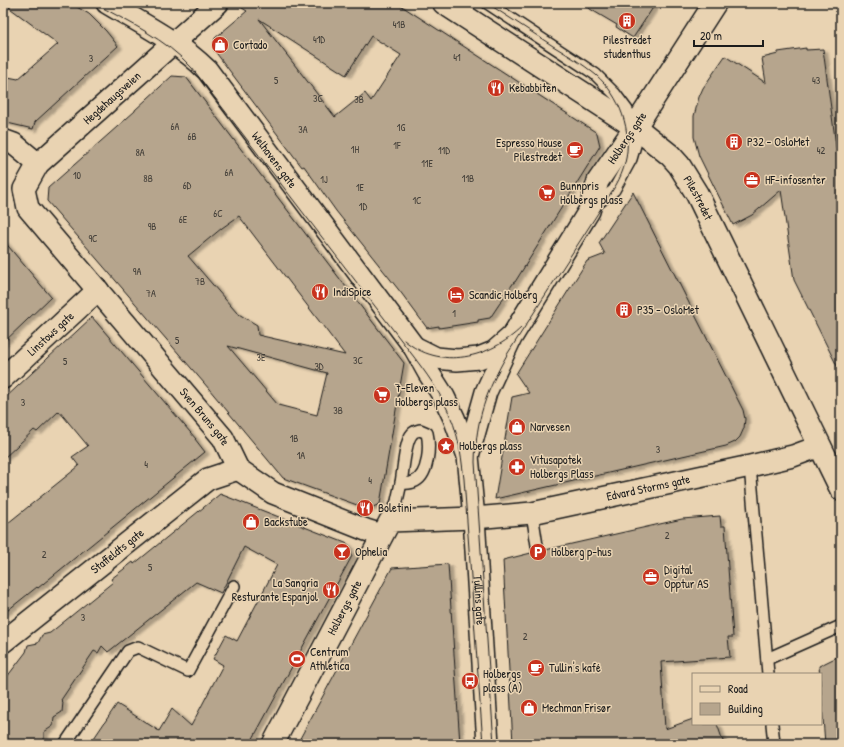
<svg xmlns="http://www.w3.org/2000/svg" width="844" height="747" viewBox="0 0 844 747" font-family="'Patrick Hand',sans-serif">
  <defs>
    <filter id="shadow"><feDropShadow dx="4.5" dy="2.5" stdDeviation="1" flood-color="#0004"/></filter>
  </defs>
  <rect width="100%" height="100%" fill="#e9d3b2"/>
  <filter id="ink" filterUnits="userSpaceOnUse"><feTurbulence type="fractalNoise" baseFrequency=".025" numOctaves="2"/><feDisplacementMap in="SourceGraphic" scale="8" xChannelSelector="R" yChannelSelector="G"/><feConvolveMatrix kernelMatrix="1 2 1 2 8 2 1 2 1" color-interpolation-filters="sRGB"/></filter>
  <g filter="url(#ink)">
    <g fill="#b6a58d" stroke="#1c1c1c" fill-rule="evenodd" filter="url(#shadow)">
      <polygon points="3,3 70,3 89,14 106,31 118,46 35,122 33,129 3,122 3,76 18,79 58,44"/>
      <path d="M234,3H397L597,133L600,146L515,282H514L490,318L478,320V322L439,328V326L427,328L402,294L336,211L304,166L302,167L214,50L215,38L247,11ZM259,19L346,75L371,36L401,55L371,101L365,93L335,117Z"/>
      <polygon points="580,3 656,3 633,38 616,27 617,25"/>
      <polygon points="806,48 806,50 823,49 841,183 841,374 794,280 781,190 752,215 733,225 699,156 694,137 694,116 699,97 703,88 725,56 766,83 762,58 778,54 778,52"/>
      <path d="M172,76L186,77L404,363L380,504L368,509L283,478L204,383L47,201L48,188L135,111V110ZM239,216L345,355L258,335L257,325L237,313L188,256L222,228ZM228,346L327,373L317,415L278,405Z"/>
      <polygon points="633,192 743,410 745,419 744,428 740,437 735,442 726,446 495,499 512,397 529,393 516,374 519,369 587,261 605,254 599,243"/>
      <polygon points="3,240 51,297 3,343"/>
      <polygon points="92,317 196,439 195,439 205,452 38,588 37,587 3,614 3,527 79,466 72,457 88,446 59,411 37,432 34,430 3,459 3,400"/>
      <polygon points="220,494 348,544 352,556 250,744 90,744 117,704 159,731 172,709 191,726 223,665 213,659 226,635 237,641 277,565 244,547 221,593 196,582 108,652 102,646 98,653 94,651 61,700 63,702 62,712 54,717 53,726 44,732 44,740 36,744 3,744 3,682 26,652 28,645 38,643 42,635 50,633 113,582 111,579 133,562 134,564"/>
      <polygon points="720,516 721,526 725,526 733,637 728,637 730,657 661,662 665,729 693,719 693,724 717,724 724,744 513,744 503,560 531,553 535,558 539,559 544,555 545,550 682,519"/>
      <polygon points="448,564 460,744 297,744 392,568"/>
      <polygon points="841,655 841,744 825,744 819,666"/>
    </g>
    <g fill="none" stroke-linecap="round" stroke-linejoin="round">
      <defs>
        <g id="lane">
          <polyline points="487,3 595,74 615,94 627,110 635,127 636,142 631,159 614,190 593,207"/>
          <path d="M420,430L427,433C430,446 429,477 413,482C410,484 404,483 401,483C403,472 405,441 412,434C414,431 417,431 420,430Z"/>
          <polyline points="750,466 768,674"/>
          <polyline points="532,513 538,552"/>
          <polyline points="390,521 397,501 401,483"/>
          <polyline points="767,659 841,626"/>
          <polyline points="772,724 774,744"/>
          <polyline points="65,744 128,651 138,647 188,671 234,586"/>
        </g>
        <g id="street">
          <path id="s1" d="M107,3C142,24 177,41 207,70L414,347L428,372L444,397L454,418L468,456L474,518L488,744"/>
          <path id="s2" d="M218,3L38,164L24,189L28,208L223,438L238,469L273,493L366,530L382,535"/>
          <polyline points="3,140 14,144 38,164"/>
          <polyline points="414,347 436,358 457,360 479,358 494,352 510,338"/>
          <path id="s3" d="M3,378L98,290"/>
          <polyline points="468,456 486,392 511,338 589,211 598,181 635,127"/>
          <path id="s4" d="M3,642L208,479L238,469"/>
          <path id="s5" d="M273,744L390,521L474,518L532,513L750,466L793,456L820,446"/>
        </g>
        <g id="secondary">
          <path id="s6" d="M444,3L635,127L670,155L679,165L697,194L841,489"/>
          <polyline points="635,127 715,3"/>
        </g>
      </defs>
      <use href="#lane" stroke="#1c1c1c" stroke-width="14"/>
      <use href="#street" stroke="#1c1c1c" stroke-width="24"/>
      <use href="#secondary" stroke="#1c1c1c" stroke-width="25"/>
      <use href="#lane" stroke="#e9d3b2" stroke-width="11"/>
      <use href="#street" stroke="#e9d3b2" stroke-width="21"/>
      <use href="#secondary" stroke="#e9d3b2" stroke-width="22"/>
      <g stroke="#1c1c1c" stroke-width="1">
        <path d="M94,3C128,22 166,39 192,68L414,357C432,381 449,405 457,436C461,450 462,464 464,479L483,744"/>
        <path d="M487,3C509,17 531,32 553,46C568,55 583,64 596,75C620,96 633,131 625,163C623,171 620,178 616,185L508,353C486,392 476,418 475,462L494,744"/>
        <path d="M404,340C440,371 490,358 521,328"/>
      </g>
    </g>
  </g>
  <defs>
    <symbol id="building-disc" viewBox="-11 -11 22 22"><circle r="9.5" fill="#c8321e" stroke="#e9d3b2"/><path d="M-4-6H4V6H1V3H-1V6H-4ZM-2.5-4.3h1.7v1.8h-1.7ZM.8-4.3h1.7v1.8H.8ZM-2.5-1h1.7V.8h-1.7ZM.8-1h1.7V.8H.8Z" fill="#fff"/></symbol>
    <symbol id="shop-disc" viewBox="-11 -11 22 22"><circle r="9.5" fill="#c8321e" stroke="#e9d3b2"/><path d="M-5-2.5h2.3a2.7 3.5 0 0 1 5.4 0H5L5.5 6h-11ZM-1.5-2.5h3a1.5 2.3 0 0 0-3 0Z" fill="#fff"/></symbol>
    <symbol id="restaurant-disc" viewBox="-11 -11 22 22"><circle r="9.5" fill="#c8321e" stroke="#e9d3b2"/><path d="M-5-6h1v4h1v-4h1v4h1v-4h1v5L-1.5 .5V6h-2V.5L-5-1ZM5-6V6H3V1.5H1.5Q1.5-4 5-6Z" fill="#fff"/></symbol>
    <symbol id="cafe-disc" viewBox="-11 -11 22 22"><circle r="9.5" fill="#c8321e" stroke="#e9d3b2"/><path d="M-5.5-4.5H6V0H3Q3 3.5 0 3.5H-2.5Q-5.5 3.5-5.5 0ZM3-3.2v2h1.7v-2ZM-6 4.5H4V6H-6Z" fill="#fff"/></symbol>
    <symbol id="office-disc" viewBox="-11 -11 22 22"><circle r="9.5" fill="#c8321e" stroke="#e9d3b2"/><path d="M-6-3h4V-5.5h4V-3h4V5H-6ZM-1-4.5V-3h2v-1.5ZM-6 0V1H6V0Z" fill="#fff"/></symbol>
    <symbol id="supermarket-disc" viewBox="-11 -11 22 22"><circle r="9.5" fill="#c8321e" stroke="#e9d3b2"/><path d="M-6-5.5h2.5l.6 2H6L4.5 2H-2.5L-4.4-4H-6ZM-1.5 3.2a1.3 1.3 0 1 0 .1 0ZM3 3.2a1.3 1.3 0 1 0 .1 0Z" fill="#fff"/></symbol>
    <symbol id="hotel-disc" viewBox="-11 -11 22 22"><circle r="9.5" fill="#c8321e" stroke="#e9d3b2"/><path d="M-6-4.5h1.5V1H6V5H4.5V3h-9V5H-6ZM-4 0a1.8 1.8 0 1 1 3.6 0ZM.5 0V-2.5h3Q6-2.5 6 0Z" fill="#fff"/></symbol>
    <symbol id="sight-disc" viewBox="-11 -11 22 22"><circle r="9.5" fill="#c8321e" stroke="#e9d3b2"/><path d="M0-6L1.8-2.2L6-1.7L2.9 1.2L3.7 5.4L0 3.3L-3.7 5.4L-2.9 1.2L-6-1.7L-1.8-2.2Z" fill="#fff"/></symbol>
    <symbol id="pharmacy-disc" viewBox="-11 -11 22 22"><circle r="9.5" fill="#c8321e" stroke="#e9d3b2"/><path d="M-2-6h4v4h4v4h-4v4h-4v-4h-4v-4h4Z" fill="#fff"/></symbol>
    <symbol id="bar-disc" viewBox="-11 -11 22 22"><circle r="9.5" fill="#c8321e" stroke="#e9d3b2"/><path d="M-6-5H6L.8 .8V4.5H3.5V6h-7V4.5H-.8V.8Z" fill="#fff"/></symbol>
    <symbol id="parking-disc" viewBox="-11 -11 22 22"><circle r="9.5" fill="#c8321e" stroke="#e9d3b2"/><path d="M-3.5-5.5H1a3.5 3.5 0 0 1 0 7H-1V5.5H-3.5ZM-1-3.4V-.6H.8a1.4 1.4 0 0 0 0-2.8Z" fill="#fff"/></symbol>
    <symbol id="stadium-disc" viewBox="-11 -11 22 22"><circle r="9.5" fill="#c8321e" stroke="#e9d3b2"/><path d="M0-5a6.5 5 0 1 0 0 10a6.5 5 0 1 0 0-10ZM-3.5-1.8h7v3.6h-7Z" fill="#fff"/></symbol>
    <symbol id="bus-disc" viewBox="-11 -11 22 22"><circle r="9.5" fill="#c8321e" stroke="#e9d3b2"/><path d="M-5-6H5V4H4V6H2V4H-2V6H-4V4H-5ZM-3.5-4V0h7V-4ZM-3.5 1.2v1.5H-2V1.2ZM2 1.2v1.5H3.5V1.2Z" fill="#fff"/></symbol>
  </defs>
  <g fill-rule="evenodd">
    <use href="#building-disc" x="617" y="11" width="20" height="20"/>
    <use href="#shop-disc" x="210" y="35" width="20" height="20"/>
    <use href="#restaurant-disc" x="486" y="78" width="20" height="20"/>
    <use href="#building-disc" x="724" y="132" width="20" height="20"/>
    <use href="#cafe-disc" x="565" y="140" width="20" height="20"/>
    <use href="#office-disc" x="742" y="170" width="20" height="20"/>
    <use href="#supermarket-disc" x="537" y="183" width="20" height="20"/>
    <use href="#restaurant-disc" x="310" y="282" width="20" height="20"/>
    <use href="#hotel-disc" x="446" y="285" width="20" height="20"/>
    <use href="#building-disc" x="614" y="300" width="20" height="20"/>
    <use href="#supermarket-disc" x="372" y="385" width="20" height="20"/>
    <use href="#shop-disc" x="507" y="417" width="20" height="20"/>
    <use href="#sight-disc" x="436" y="436" width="20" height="20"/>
    <use href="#pharmacy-disc" x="507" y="457" width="20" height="20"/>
    <use href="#restaurant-disc" x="355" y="498" width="20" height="20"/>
    <use href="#shop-disc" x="241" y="512" width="20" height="20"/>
    <use href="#bar-disc" x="332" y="542" width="20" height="20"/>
    <use href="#parking-disc" x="528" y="542" width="20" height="20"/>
    <use href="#office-disc" x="641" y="567" width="20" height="20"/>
    <use href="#restaurant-disc" x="321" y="580" width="20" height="20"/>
    <use href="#stadium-disc" x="287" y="649" width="20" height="20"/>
    <use href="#cafe-disc" x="526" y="658" width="20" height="20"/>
    <use href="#bus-disc" x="460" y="671" width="20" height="20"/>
    <use href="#shop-disc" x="519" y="698" width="20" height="20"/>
  </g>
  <g text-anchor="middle" stroke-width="3" stroke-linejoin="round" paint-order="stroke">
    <g font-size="10" fill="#423e38">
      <text x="399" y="28">41B</text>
      <text x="319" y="43">41D</text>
      <text x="457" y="61">41</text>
      <text x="91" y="62">3</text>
      <text x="276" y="84">5</text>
      <text x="816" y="84">43</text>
      <text x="318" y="102">3C</text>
      <text x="359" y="103">3B</text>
      <text x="175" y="130">6A</text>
      <text x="401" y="131">1G</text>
      <text x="303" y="133">3A</text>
      <text x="192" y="140">6B</text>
      <text x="397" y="149">1F</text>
      <text x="355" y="153">1H</text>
      <text x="444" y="154">11D</text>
      <text x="821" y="154">42</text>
      <text x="140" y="156">8A</text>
      <text x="427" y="167">11E</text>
      <text x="229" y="176">6A</text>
      <text x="77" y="179">10</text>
      <text x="148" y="182">8B</text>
      <text x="468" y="182">11B</text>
      <text x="324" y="183">1J</text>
      <text x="187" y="189">6D</text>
      <text x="360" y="191">1E</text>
      <text x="417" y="204">1C</text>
      <text x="363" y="210">1D</text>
      <text x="218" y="217">6C</text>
      <text x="183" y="223">6E</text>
      <text x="152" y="230">9B</text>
      <text x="93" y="242">9C</text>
      <text x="137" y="275">9A</text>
      <text x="200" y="285">7B</text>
      <text x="151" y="297">7A</text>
      <text x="454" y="317">1</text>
      <text x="177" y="344">5</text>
      <text x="261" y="361">3E</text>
      <text x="358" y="364">3C</text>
      <text x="65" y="365">5</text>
      <text x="319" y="370">3D</text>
      <text x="23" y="406">3</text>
      <text x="338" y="414">3B</text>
      <text x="294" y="442">1B</text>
      <text x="658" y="453">3</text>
      <text x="301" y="459">1A</text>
      <text x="146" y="468">4</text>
      <text x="370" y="484">4</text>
      <text x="667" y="539">2</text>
      <text x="44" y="558">2</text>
      <text x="150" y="571">5</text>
      <text x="83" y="621">3</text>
      <text x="525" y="640">2</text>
    </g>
    <g font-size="12" fill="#1c1c1c" stroke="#e9d3b2" text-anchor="start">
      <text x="627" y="44" text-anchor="middle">Pilestredet<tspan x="627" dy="14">studenthus</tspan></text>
      <text x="233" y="49">Cortado</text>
      <text x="509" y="92">Kebabbiten</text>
      <text x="747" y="146">P32 - OsloMet</text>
      <text x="562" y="147" text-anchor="end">Espresso House<tspan x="562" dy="14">Pilestredet</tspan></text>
      <text x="765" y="184">HF-infosenter</text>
      <text x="560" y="190">Bunnpris<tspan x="560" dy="14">Holbergs plass</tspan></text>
      <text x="333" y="296">IndiSpice</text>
      <text x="469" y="299">Scandic Holberg</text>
      <text x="637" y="314">P35 - OsloMet</text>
      <text x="395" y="392">7-Eleven<tspan x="395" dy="14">Holbergs plass</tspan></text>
      <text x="530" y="431">Narvesen</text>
      <text x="459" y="450">Holbergs plass</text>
      <text x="530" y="464">Vitusapotek<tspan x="530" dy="14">Holbergs Plass</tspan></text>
      <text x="378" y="512">Boletini</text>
      <text x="264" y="526">Backstube</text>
      <text x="355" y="556">Ophelia</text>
      <text x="551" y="556">Holberg p-hus</text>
      <text x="664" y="574">Digital<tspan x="664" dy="14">Opptur AS</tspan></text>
      <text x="318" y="587" text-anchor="end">La Sangria<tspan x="318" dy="14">Resturante Espanjol</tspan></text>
      <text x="310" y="656">Centrum<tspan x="310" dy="14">Athletica</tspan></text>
      <text x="549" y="672">Tullin's kafé</text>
      <text x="483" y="678">Holbergs<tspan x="483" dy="14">plass (A)</tspan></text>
      <text x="542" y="712">Mechman Frisør</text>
    </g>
    <g font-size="12" fill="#1c1c1c" stroke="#e9d3b2">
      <text transform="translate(112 98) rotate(-42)" y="4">Hegdehaugsveien</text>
      <text transform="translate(627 138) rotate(-56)" y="4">Holbergs gate</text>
      <text dy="4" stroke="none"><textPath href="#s1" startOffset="233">Welhavens gate</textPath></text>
      <text dy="4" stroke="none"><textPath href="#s6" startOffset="324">Pilestredet</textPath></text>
      <text dy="4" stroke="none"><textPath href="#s3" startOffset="65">Linstows gate</textPath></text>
      <text dy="4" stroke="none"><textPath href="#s2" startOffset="563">Sven Bruns gate</textPath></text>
      <text dy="4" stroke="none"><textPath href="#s5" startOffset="513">Edvard Storms gate</textPath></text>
      <text dy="4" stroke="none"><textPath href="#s4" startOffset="146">Staffeldts gate</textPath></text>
      <text dy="4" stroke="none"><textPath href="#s1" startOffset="733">Tullins gate</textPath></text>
      <text dy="4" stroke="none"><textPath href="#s5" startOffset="154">Holbergs gate</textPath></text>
    </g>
  </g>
  <rect width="844" height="747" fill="none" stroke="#e9d3b2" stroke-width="16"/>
  <rect x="8" y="8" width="828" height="731" fill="none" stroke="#1c1c1c" stroke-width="1.5" filter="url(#ink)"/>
  <rect x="692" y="673" width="130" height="52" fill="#e9d3b2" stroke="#978a76"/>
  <rect x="700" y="686" width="20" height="6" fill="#e9d3b2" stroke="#978a76"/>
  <text x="728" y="693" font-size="12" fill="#1c1c1c">Road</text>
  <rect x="700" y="703" width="20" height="12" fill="#b6a58d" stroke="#978a76"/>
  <text x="728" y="713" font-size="12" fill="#1c1c1c">Building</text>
  <path d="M694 40v6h69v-6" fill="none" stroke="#1c1c1c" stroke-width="2"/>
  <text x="700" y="40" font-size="12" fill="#1c1c1c" stroke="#e9d3b2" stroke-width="3" paint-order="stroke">20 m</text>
</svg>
